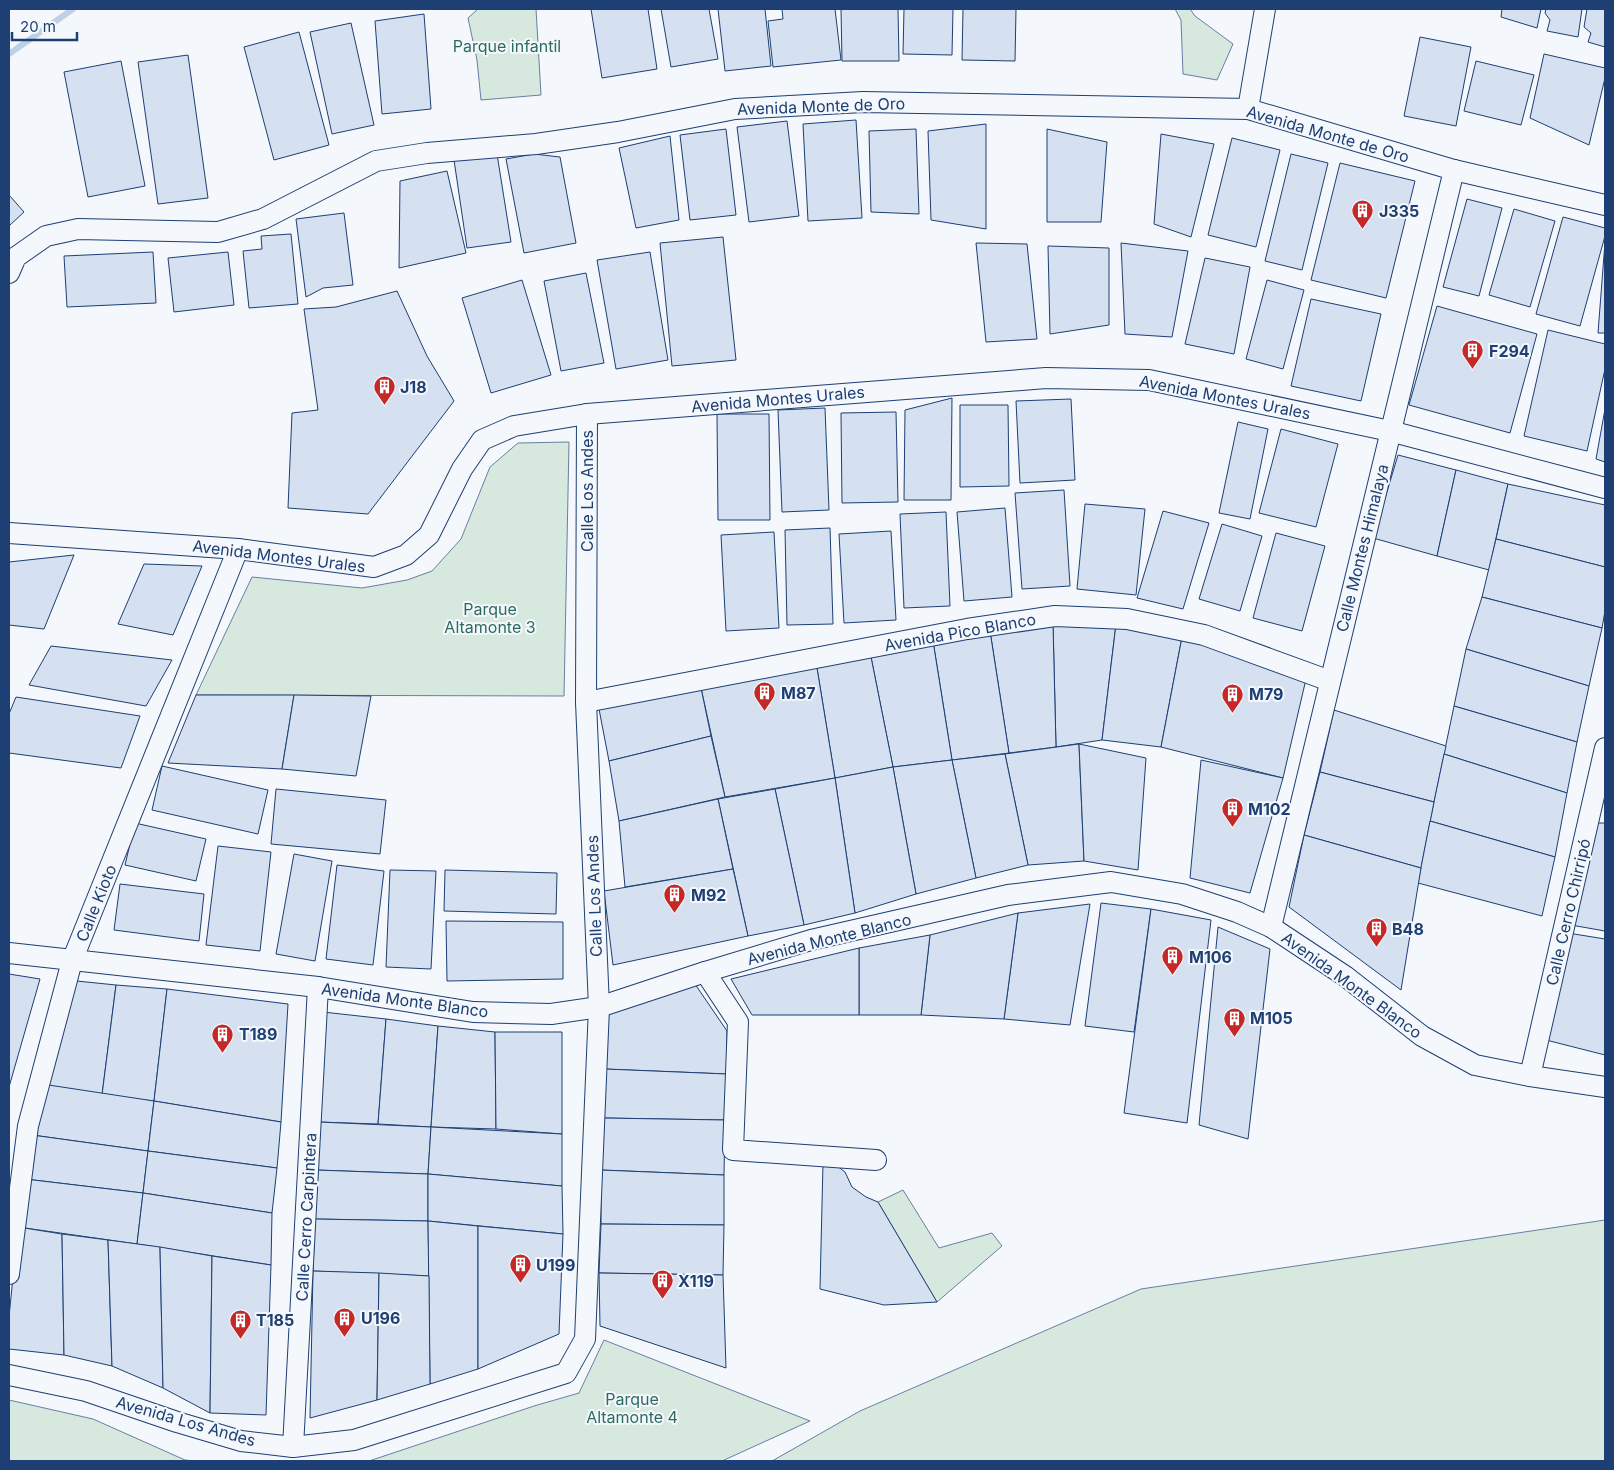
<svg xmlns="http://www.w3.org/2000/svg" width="1614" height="1470" viewBox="0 0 1614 1470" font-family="Inter,sans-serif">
  <rect width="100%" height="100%" fill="#f4f7fb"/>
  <g fill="#d7e8df" stroke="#687fa3">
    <polygon points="478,9 536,9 541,95 481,100 477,60 468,18"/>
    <polygon points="1175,9 1190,9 1195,16 1233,44 1217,80 1183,74 1181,20"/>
    <polygon points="569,442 564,696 196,695 252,577 362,588 407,580 432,571 461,539 490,467 518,443"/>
    <polygon points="903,1190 939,1248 992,1233 1002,1246 937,1302 878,1202"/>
    <polygon points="1605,1220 1605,1461 772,1461 860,1411 1141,1289"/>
    <polygon points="604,1340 810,1421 722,1461 369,1461 534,1406 579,1393"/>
    <polygon points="9,1400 93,1419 185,1460 196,1461 9,1461"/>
  </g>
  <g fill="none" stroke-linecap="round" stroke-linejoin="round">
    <polyline stroke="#bed0e5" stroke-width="6" points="9,54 73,9"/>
  </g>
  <g fill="#d5e0f0" stroke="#1d3f73">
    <polygon points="591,9 648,9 657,69 602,78"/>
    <polygon points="661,9 709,9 718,59 671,67"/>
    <polygon points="718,9 765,9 771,66 725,71"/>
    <polygon points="782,9 835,9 841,60 773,67 768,21 783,19"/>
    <polygon points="841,9 898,9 899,61 842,61"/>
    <polygon points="904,9 953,9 952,55 903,54"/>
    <polygon points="963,9 1016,9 1015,61 962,60"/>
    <polygon points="1502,9 1541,9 1537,28 1501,17"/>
    <polygon points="1546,9 1582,9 1578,37 1547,31 1550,20 1545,13"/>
    <polygon points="1587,9 1605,9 1605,47 1588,42 1591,33 1584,27"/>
    <polygon points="424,14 431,109 382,114 375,21"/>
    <polygon points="351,23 374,125 332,134 310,32"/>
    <polygon points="299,32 329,145 274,160 244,47"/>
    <polygon points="1420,37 1471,47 1456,126 1404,116"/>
    <polygon points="1544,54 1605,68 1605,78 1589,145 1530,118"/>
    <polygon points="188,55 208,198 158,204 138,62"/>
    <polygon points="121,61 145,186 88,197 64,72"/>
    <polygon points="1476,61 1534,75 1521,125 1464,111"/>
    <polygon points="856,120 862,218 808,221 803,124"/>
    <polygon points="787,121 799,216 749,222 737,127"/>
    <polygon points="986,124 986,229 931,220 928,131"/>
    <polygon points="726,129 736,215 690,220 680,135"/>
    <polygon points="916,129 919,214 871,212 869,131"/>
    <polygon points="1047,129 1107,142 1101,222 1047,222"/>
    <polygon points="1161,134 1214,144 1191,237 1154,224"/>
    <polygon points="670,136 679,220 636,228 619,148"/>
    <polygon points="1232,138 1280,150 1256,247 1208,235"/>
    <polygon points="497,154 511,242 467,248 454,160"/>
    <polygon points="534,154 560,157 576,243 524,253 506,159"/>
    <polygon points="1291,154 1328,163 1302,270 1265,261"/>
    <polygon points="1340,163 1415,181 1386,298 1311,280"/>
    <polygon points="447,171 466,253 399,268 400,181"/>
    <polygon points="9,195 24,212 9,226"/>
    <polygon points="1467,199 1502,208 1479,296 1443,287"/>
    <polygon points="1514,209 1555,221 1530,307 1489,295"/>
    <polygon points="344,213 353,285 323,288 306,297 296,219"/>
    <polygon points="1563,217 1605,228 1605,236 1580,326 1536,314"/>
    <polygon points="291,234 298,304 249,308 243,251 262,249 261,236"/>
    <polygon points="723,237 736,360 672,366 660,243"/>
    <polygon points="1605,242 1605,333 1598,333"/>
    <polygon points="976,243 1027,244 1037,339 986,342"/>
    <polygon points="1121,243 1188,251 1172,337 1125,334"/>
    <polygon points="1048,246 1109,248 1109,325 1050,334"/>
    <polygon points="153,252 156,303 67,307 64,256"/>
    <polygon points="228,252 234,305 174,312 168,258"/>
    <polygon points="650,252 668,360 616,369 597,260"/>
    <polygon points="1205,258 1250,267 1234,354 1185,344"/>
    <polygon points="586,273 604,363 561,371 544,281"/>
    <polygon points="522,280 551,375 491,393 462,298"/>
    <polygon points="1267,280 1304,290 1283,369 1246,359"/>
    <polygon points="397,291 427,356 454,401 368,514 288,508 292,413 318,410 304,309 336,307"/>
    <polygon points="1311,299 1381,314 1361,401 1291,386"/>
    <polygon points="1437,306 1537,334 1510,433 1409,405"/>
    <polygon points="1548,330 1605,344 1605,369 1587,451 1524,436"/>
    <polygon points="952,398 951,500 904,500 905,410"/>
    <polygon points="1071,399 1075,480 1020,483 1016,401"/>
    <polygon points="960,405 1008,405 1009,486 960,487"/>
    <polygon points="825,408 829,510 782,512 778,410"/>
    <polygon points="1605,409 1605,462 1596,459"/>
    <polygon points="896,412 898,502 842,503 841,413"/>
    <polygon points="717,414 769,414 770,520 718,520"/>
    <polygon points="1238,422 1268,429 1250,519 1219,513"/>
    <polygon points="1281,429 1338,444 1316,527 1259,513"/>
    <polygon points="1398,455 1456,470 1437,556 1373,538"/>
    <polygon points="1456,470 1508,484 1489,570 1437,556"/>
    <polygon points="1508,484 1605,505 1605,567 1496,539"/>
    <polygon points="1064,490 1070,586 1022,589 1015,493"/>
    <polygon points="1085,504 1145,509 1136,595 1077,589"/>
    <polygon points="1005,508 1012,597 964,601 957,512"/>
    <polygon points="1163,511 1209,523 1183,609 1137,598"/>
    <polygon points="946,512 950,606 904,608 900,514"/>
    <polygon points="1222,524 1262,536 1240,611 1199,599"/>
    <polygon points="830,528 833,624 787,625 785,530"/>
    <polygon points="891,531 896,620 844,623 839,534"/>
    <polygon points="774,532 779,628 726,631 721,535"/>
    <polygon points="1276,533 1325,546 1302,631 1253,618"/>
    <polygon points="1496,539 1605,567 1605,611 1602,628 1482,597"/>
    <polygon points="74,555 44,629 9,625 9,562"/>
    <polygon points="144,564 202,566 173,635 118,624"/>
    <polygon points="1482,597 1602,628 1589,686 1466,649"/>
    <polygon points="1053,624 1116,624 1102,740 1056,747"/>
    <polygon points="1053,624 1056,747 1009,753 990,631"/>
    <polygon points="1116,624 1182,637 1161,747 1102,740"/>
    <polygon points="990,631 1009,753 952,760 933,641"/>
    <polygon points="1182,637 1306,679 1283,778 1161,747"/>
    <polygon points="933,641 952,760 893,767 870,652"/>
    <polygon points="51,646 172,660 146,706 29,685"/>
    <polygon points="1466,649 1589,686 1577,742 1454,706"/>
    <polygon points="870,652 893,767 835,778 816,662"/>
    <polygon points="816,662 835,778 725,797 701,688"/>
    <polygon points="701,688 711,736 609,761 599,709"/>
    <polygon points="196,695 294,695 282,769 168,763"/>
    <polygon points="294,695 371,696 356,776 282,769"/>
    <polygon points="16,697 140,716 121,768 9,753 9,714"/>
    <polygon points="1454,706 1577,742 1567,793 1444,754"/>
    <polygon points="1334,710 1446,746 1434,802 1320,772"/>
    <polygon points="711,736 725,797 619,821 609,761"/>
    <polygon points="1079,744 1084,861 1028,865 1005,754"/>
    <polygon points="1079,744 1146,758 1138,870 1084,861"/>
    <polygon points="1005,754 1028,865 976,878 952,760"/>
    <polygon points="1444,754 1567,793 1555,857 1430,821"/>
    <polygon points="952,760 976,878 916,894 893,767"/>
    <polygon points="1201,760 1283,778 1250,893 1190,878"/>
    <polygon points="162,766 268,790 258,834 152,810"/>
    <polygon points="893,767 916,894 855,913 835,778"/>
    <polygon points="1320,772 1434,802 1421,868 1304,835"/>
    <polygon points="835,778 855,913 804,925 775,789"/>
    <polygon points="276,789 386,800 380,854 271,844"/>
    <polygon points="775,789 804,925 748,936 718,799"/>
    <polygon points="718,799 733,869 625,887 619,821"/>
    <polygon points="1430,821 1555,857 1542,916 1418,883"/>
    <polygon points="135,823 206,839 196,881 125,865"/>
    <polygon points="1596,823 1605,823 1605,931 1571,925"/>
    <polygon points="1304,835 1421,868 1401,990 1289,907"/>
    <polygon points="218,846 271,852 260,951 206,945"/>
    <polygon points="294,854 332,861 315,961 276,954"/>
    <polygon points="337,865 384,871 373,965 326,959"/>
    <polygon points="733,869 748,936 613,965 604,891"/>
    <polygon points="390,870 436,871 431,969 386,967"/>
    <polygon points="445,870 557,873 556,914 444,911"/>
    <polygon points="120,884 204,894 199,941 114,930"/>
    <polygon points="1101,903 1151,909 1134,1032 1085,1026"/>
    <polygon points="1090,904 1070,1025 1004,1019 1018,913"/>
    <polygon points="1151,909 1211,920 1187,1123 1124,1113"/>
    <polygon points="1018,913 1004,1019 921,1015 930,935"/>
    <polygon points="446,921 563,922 563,979 447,981"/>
    <polygon points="1218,927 1270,949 1248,1139 1199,1125"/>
    <polygon points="1568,933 1605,939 1605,1055 1546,1040"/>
    <polygon points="930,935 921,1015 859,1015 859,948"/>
    <polygon points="859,948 859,1015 752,1015 731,979"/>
    <polygon points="9,974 40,979 9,1087"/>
    <polygon points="67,980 116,985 102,1095 39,1084"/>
    <polygon points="695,984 727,1031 727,1074 605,1069 606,1014"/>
    <polygon points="116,985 167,989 154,1101 102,1095"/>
    <polygon points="167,989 288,1004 281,1122 154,1101"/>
    <polygon points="323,1012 386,1019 378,1124 319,1122"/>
    <polygon points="386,1019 438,1026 431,1127 378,1124"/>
    <polygon points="438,1026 495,1032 496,1129 431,1127"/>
    <polygon points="495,1032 562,1032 562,1134 496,1129"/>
    <polygon points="605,1069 727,1074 725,1120 604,1118"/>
    <polygon points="42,1084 154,1101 148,1151 32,1135"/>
    <polygon points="154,1101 281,1122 277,1168 148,1151"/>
    <polygon points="604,1118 725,1120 724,1175 601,1170"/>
    <polygon points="319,1122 431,1127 428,1174 316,1170"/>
    <polygon points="431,1127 562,1134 562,1186 428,1174"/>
    <polygon points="32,1135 148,1151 143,1193 25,1179"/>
    <polygon points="148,1151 277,1168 272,1213 143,1193"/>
    <polygon points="823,1163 836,1165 845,1172 852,1187 866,1197 878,1202 937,1302 884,1305 820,1289"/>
    <polygon points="316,1170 428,1174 428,1221 315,1219"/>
    <polygon points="601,1170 724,1175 724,1225 601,1224"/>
    <polygon points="428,1174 562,1186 563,1234 428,1221"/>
    <polygon points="25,1179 143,1193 137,1244 18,1227"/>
    <polygon points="143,1193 272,1213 271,1265 137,1244"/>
    <polygon points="315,1219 428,1221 429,1276 313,1271"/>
    <polygon points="428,1221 478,1226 478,1369 430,1384"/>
    <polygon points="601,1224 724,1225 723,1275 599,1273"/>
    <polygon points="478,1226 563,1234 559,1334 478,1369"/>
    <polygon points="18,1227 62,1234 64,1355 9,1349 9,1317"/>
    <polygon points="62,1234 108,1240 112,1366 64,1355"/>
    <polygon points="108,1240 160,1247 163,1388 112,1366"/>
    <polygon points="160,1247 212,1256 210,1413 163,1388"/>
    <polygon points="212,1256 271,1265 266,1415 210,1413"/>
    <polygon points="313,1271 379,1273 377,1400 310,1418"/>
    <polygon points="379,1273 429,1276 430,1384 377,1400"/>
    <polygon points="599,1273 723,1275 726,1368 600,1326"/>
  </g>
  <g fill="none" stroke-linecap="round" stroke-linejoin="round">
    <defs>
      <g id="street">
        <polyline points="1248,109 1265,9"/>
        <polyline points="9,273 16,257 46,236 78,229 218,232 263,219 376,161 427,153 536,144 618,132 735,109 863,102 1248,109 1454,170 1605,205"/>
        <polyline points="9,533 238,549 374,567 406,555 429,535 462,469 482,440 514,426 587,414 1046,378 1149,380 1390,431 1605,488"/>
        <polyline points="586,702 967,629 1055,616 1127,619 1204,635 1330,681"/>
        <polyline points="1271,927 1454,170"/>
        <polyline points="9,953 318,987 473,1012 551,1014 599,1007 705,972 811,940 1008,895 1111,882 1182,894 1237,912 1271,927 1345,976 1422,1036 1475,1065 1530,1076 1605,1087"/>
        <polyline points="705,972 738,1022 733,1150 876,1160"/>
        <polyline points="1530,1076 1605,748"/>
        <polyline points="9,1274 28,1126 72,961 238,549"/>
        <polyline points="9,1375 86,1391 177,1422 241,1441 293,1447 354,1440 566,1373 585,1339 599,1007 586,702 587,414"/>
        <polyline points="293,1447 318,987"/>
      </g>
    </defs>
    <use href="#street" stroke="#1d3f73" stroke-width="22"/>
    <use href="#street" stroke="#f4f7fb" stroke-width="20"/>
  </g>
  <defs>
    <symbol id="building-pin" viewBox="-11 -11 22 30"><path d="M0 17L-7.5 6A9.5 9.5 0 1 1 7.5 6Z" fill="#c62828" stroke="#f4f7fb"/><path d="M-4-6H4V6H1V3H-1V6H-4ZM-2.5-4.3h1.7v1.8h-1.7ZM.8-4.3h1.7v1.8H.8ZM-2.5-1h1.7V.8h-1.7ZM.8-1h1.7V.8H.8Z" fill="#fff"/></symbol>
  </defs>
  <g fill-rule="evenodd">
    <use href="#building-pin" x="1350" y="198" width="25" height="34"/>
    <use href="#building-pin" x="1460" y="338" width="25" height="34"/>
    <use href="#building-pin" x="372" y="374" width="25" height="34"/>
    <use href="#building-pin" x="752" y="680" width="25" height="34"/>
    <use href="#building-pin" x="1220" y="682" width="25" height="34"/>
    <use href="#building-pin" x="1220" y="796" width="25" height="34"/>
    <use href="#building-pin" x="662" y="882" width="25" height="34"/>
    <use href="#building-pin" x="1364" y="916" width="25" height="34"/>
    <use href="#building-pin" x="1160" y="944" width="25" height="34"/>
    <use href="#building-pin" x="1222" y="1006" width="25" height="34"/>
    <use href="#building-pin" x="210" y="1022" width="25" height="34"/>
    <use href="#building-pin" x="508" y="1252" width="25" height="34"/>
    <use href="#building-pin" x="650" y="1268" width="25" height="34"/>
    <use href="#building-pin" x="332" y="1306" width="25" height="34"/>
    <use href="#building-pin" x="228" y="1308" width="25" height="34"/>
  </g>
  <g text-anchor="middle" stroke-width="4" stroke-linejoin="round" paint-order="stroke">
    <g font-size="16" fill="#2c6c60" stroke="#f4f7fb">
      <text x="507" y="52">Parque infantil</text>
      <text x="490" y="615">Parque<tspan x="490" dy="18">Altamonte 3</tspan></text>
      <text x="632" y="1405">Parque<tspan x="632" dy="18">Altamonte 4</tspan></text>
    </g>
    <g font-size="16" fill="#1d3f73" stroke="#f4f7fb">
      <text transform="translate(821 106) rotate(-2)" y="6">Avenida Monte de Oro</text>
      <text transform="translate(1328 134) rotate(16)" y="6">Avenida Monte de Oro</text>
      <text transform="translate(1225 397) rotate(11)" y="6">Avenida Montes Urales</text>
      <text transform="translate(778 399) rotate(-5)" y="6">Avenida Montes Urales</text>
      <text transform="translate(587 491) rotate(-90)" y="6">Calle Los Andes</text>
      <text transform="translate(1362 548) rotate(-76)" y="6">Calle Montes Himalaya</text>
      <text transform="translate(279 556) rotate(7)" y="6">Avenida Montes Urales</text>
      <text transform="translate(960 632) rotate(-10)" y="6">Avenida Pico Blanco</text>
      <text transform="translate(594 896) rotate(-92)" y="6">Calle Los Andes</text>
      <text transform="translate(96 903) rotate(-68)" y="6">Calle Kioto</text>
      <text transform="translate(1568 912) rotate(-77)" y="6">Calle Cerro Chirripó</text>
      <text transform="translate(829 939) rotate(-14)" y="6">Avenida Monte Blanco</text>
      <text transform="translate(1352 985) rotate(36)" y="6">Avenida Monte Blanco</text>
      <text transform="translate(405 1000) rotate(8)" y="6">Avenida Monte Blanco</text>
      <text transform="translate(306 1217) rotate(-87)" y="6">Calle Cerro Carpintera</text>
      <text transform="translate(186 1421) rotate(16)" y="6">Avenida Los Andes</text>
    </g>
    <g font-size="16" font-weight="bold" fill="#1d3f73" stroke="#f4f7fb" text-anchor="start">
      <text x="1379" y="217">J335</text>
      <text x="1489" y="357">F294</text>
      <text x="400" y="393">J18</text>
      <text x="781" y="699">M87</text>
      <text x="1249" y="700">M79</text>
      <text x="1248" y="815">M102</text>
      <text x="691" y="901">M92</text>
      <text x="1392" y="935">B48</text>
      <text x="1189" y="963">M106</text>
      <text x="1250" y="1024">M105</text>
      <text x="239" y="1040">T189</text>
      <text x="536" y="1271">U199</text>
      <text x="678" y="1287">X119</text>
      <text x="361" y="1324">U196</text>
      <text x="256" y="1326">T185</text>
    </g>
  </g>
  <rect width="1614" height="1470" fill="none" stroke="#1d3f73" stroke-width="20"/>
  <path d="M12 32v8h65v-8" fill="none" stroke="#1d3f73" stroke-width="2.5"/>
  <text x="20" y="32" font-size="15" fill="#1d3f73" stroke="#f4f7fb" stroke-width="4" paint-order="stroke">20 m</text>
</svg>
